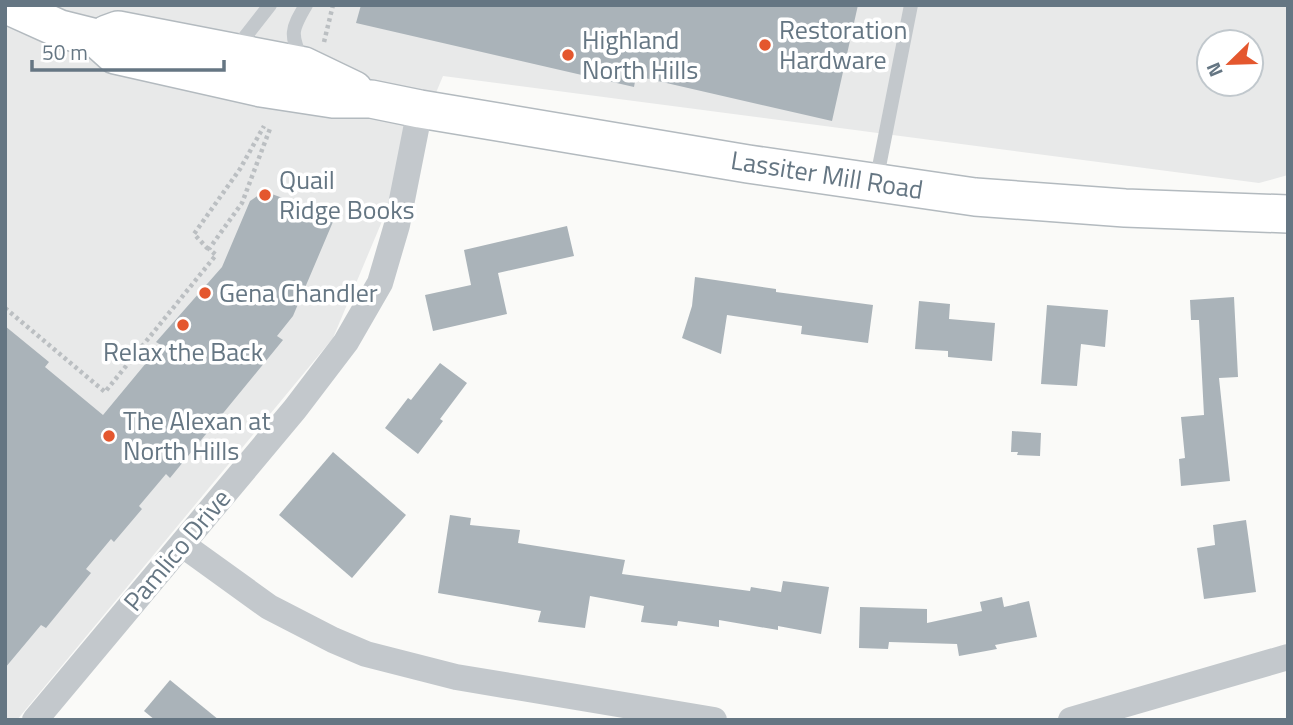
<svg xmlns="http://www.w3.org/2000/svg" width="1293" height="725" viewBox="0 0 1293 725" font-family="'Titillium Web',sans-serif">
  <rect width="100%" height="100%" fill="#fafaf8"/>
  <path fill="#e8e9e9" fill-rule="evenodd" d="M5,5H1288V175L1259,183L443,76L333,338L17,720H5ZM1209,42H1251V84H1209Z"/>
  <g fill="#aab3b9">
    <polygon points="361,5 858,5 832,121 636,76 634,87 356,23"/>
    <polygon points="262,193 269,193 335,217 293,316 277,336 283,340 170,478 166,474 139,506 142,509 114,542 111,539 86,569 91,573 46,628 41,625 5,668 5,326 49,362 45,367 103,415 161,345 156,342 222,267 250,201"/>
    <polygon points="567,226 574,256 498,273 507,314 433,331 425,295 471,285 464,250"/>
    <polygon points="695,277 776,289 776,292 873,305 868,343 801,334 802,326 727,315 721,354 682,338 692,306"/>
    <polygon points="1234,297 1238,377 1219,378 1230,481 1181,486 1179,459 1185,458 1181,417 1204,415 1199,320 1191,320 1190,300"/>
    <polygon points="919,301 950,304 949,319 995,323 992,361 948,357 948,351 915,349"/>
    <polygon points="1047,305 1108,310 1105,347 1081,344 1077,386 1041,384"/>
    <polygon points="440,363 467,383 440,419 443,421 418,454 385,428 408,398 411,400"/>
    <polygon points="1012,431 1041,433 1040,456 1017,455 1018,452 1011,452"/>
    <polygon points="333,452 406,515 352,578 279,515"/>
    <polygon points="450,515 471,518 470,525 520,530 518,543 625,560 622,574 750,591 751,587 781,592 783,581 829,587 821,634 778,626 778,630 719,620 719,627 678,621 677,626 641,622 644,606 590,596 585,628 538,622 541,611 438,593"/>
    <polygon points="1246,520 1256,592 1204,599 1197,548 1215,545 1213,525"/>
    <polygon points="1002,597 1004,607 1029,601 1037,637 995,645 997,649 959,656 957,644 889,642 888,649 859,648 860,607 927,609 927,623 982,611 980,602"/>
    <polygon points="170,680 219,720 155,720 144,711"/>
  </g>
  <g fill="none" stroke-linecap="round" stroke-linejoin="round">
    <defs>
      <g id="secondary">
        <polyline points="7,5 60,29 96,38 115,55 261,88 333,99 371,99 420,109 748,164 975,197 1125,208 1288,214"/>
        <polyline points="107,34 118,30 304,66 354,90"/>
      </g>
    </defs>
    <use href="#secondary" stroke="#b3babf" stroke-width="40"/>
    <g stroke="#bbbfc2" stroke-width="4.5" stroke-dasharray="3.5 3.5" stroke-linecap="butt">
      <polyline points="324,42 333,5"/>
      <polyline points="208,249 194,234 240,169 264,126"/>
      <polyline points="5,308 105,392 216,255 209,249 242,203 271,126"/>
    </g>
    <g stroke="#c3c8cc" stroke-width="14">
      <polyline points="234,51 270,5"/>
      <path d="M302,61C290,34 291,30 306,5"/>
      <polyline points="876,182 911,5"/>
    </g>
    <g stroke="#c3c8cc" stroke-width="26">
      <polyline points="183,545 269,607 333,640 366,654 456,677 714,720"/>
      <polyline points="35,720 295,409 346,342 380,283 397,225 420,109"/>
      <polyline points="1071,720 1288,657"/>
    </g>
    <use href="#secondary" stroke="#fff" stroke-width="37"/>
  </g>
  <g fill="#e4572e" stroke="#fff" stroke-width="2.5">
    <circle cx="765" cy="45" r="7"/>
    <circle cx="568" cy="55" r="7"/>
    <circle cx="265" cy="195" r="7"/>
    <circle cx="205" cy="293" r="7"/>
    <circle cx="183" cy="325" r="7"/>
    <circle cx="109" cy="436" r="7"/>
  </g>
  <g text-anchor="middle" stroke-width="7" stroke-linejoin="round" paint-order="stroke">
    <g font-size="26" fill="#657683" stroke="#fff" text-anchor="start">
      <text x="779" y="39">Restoration<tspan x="779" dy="30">Hardware</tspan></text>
      <text x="582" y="49">Highland<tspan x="582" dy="30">North Hills</tspan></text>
      <text x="279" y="189">Quail<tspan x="279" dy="30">Ridge Books</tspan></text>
      <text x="219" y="302">Gena Chandler</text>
      <text x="183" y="361" text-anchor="middle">Relax the Back</text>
      <text x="123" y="430">The Alexan at<tspan x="123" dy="30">North Hills</tspan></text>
    </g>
    <g font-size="26" fill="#657683" stroke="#fff">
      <text transform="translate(827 175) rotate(9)" y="9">Lassiter Mill Road</text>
      <text transform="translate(177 550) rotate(-50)" y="9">Pamlico Drive</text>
    </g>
  </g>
  <rect width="1293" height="725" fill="none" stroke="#657683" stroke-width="14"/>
  <g transform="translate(1230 63) rotate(247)"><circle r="33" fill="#ffffff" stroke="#c1c8cd" stroke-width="2"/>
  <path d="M0-5L12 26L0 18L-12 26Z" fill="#e4572e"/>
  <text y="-10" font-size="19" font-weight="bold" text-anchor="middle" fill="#657683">N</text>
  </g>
  <path d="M32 60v10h192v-10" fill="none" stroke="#657683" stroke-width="3.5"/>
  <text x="42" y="60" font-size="21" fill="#657683" stroke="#ffffff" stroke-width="5" paint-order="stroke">50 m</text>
</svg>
